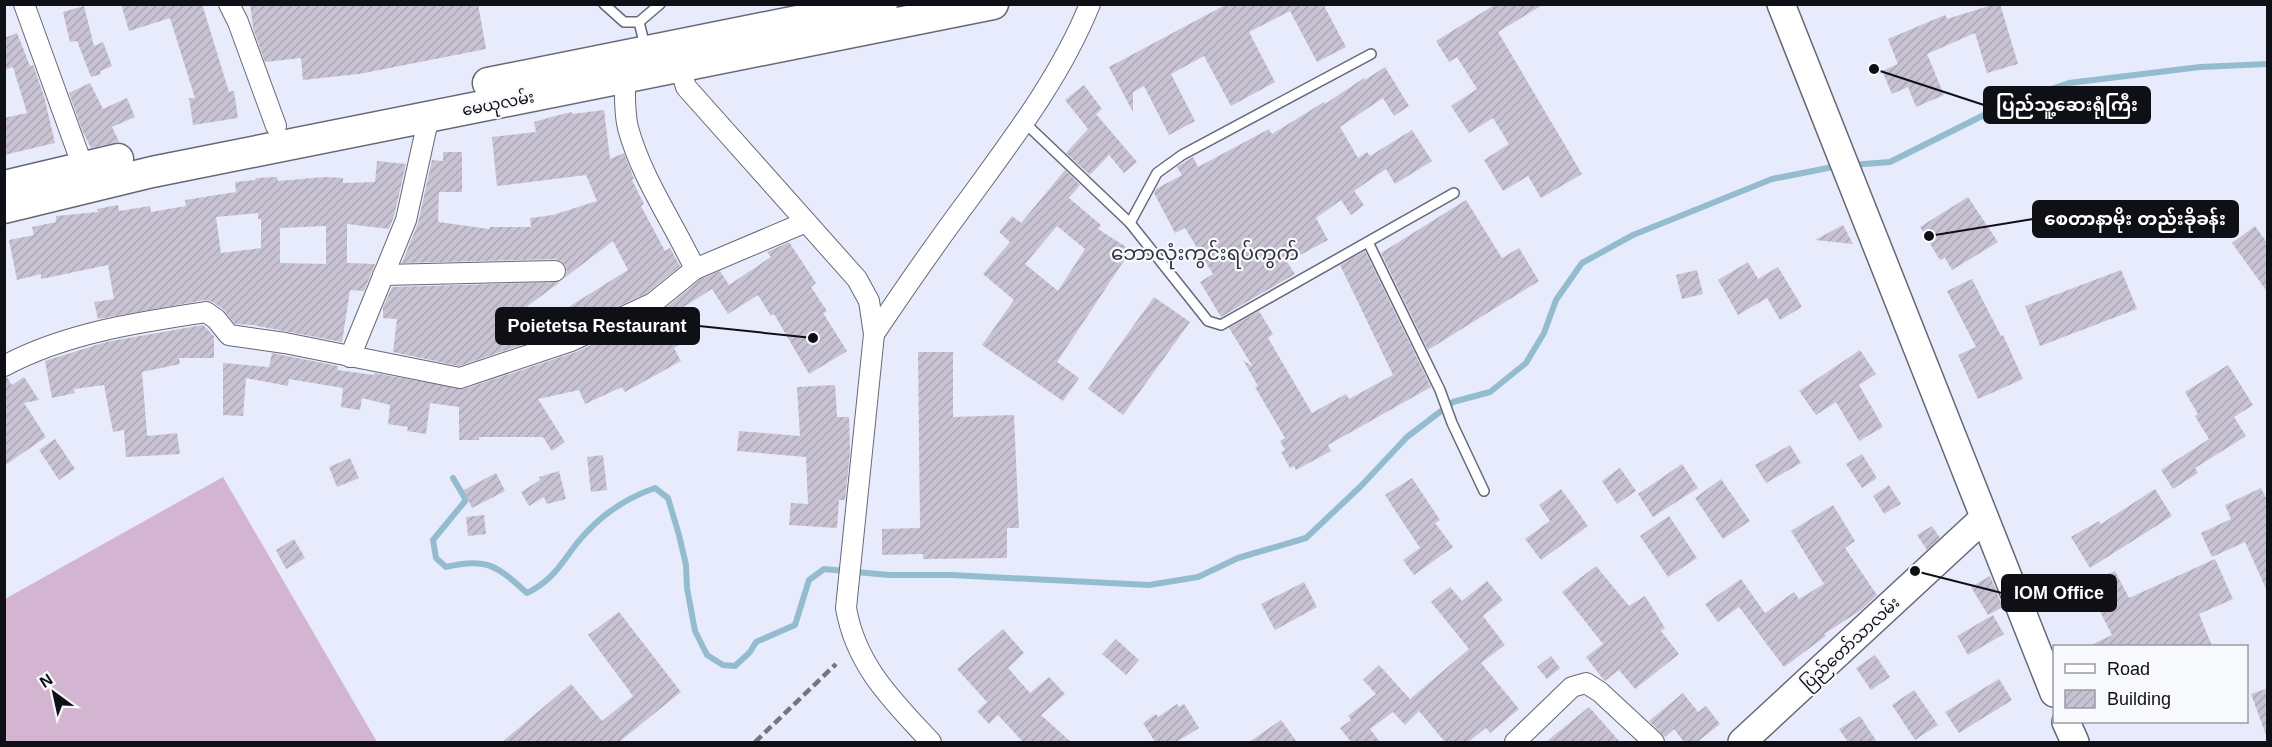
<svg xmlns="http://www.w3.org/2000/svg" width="2272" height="747" viewBox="0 0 2272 747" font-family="Helvetica,'Noto Sans Myanmar',sans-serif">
  <defs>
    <pattern id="building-hatch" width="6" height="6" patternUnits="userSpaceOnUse" patternTransform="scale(1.5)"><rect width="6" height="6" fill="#c8c2d2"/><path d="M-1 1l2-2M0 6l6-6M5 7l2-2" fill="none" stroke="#aba6b4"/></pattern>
  </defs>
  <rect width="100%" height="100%" fill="#e8ebfc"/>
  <polygon fill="#d3b5d1" points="223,477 377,742 5,742 5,599"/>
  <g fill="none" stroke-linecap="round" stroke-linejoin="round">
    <g stroke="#93bdcf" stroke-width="6">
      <polyline points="1851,165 1890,162 2006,104 2069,83 2200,67 2268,64"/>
      <path d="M453,478L466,500L433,540L436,558L446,567C487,557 497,566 527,593C558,578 564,556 585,534C604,513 629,497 655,488L668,498L679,535L686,565L687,588L695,631L707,655L723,665L735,666L750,652L756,642L795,625L809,580L824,569L889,575H951L1149,585L1198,577L1238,558L1306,538L1361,486L1407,437L1453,402L1490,392L1526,363L1544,333L1556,300L1582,263L1633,235L1772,179L1838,166"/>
    </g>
  </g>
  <g fill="url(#building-hatch)" fill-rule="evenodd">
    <polygon points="121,4 202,4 229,92 234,91 238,118 193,125 189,98 195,98 170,18 129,31"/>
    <polygon points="250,4 478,4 486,49 359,74 303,80 301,58 265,62 253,28"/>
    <polygon points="1227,4 1323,4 1346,47 1317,62 1290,11 1249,32 1275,82 1231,106 1204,56 1171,74 1195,121 1169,135 1144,86 1133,92 1133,112 1109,67"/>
    <polygon points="1496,4 1544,4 1498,32 1582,174 1541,198 1528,176 1503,191 1484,160 1509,144 1493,118 1469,133 1451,106 1477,89 1457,57 1449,62 1436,41"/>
    <polygon points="1995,4 2000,4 2018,64 1987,73 1975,33 1927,54 1944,95 1916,107 1908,87 1892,94 1882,71 1898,64 1888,39 1945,15 1947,19"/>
    <polygon points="84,6 94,46 103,42 112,66 100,71 101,74 91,77 77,41 70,42 63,12"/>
    <polygon points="17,33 30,66 33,65 44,96 55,143 4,155 4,118 27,113 13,67 4,70 4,38"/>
    <polygon points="1385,67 1409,106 1394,116 1383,98 1340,127 1358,158 1367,152 1370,156 1412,130 1432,161 1395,184 1386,169 1354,191 1364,205 1351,215 1341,200 1316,218 1328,240 1287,262 1295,274 1221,317 1200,282 1213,274 1185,228 1175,233 1154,193 1156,189 1182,175 1177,167 1193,157 1198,167 1269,129 1272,134 1324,102 1325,104 1364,78 1365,80"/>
    <polygon points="90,83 103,109 127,98 135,117 112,127 119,141 117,142 91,148 82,130 69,93"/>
    <polygon points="1084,85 1102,109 1096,114 1137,162 1124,173 1109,155 1090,175 1066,153 1088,129 1065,100"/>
    <polygon points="604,110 610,159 624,153 634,179 632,180 644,204 641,206 665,251 670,248 680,266 647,293 567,330 459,366 393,352 397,319 383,318 383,307 392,287 560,282 510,319 522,336 628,270 613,241 563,279 567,271 565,265 561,261 555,259 402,263 418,223 432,160 443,161 443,152 462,152 462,192 439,192 438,220 439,222 489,229 490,227 531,227 530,218 553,215 597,201 586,175 497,186 492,137 536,132 534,122 555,116 572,112 572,114"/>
    <path d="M377,161L406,164L394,216L389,229L347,224V263L375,264L364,291L350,290L342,342L253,325L235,324L223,309L213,302L205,300L98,319L94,302L114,299L108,265L41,279V274L17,280L9,240L34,235L32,227L56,222V216L98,212L97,209L118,205L119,211L150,206L151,212L186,206L185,200L236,192L235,182L256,180L255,178L277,177L278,181L325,177L343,178V183L375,182ZM258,213V219H261V248L221,253L216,217ZM326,226V264L280,263V228Z"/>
    <path d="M1065,170L1080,185L1069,198L1101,225L1098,229L1131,250L1057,362L1079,378L1063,401L982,345L1014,300L983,274L1010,242L999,232L1012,216L1021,223ZM1057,226L1085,249L1058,291L1025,264Z"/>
    <polygon points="1968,197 1998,242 1952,270 1945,258 1940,260 1920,227"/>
    <polygon points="1466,200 1502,258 1519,248 1539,281 1428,350 1381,253"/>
    <polygon points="1843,225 1853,244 1815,240"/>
    <polygon points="2255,226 2268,244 2268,293 2232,243"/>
    <polygon points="789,242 816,283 811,287 827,311 823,313 847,351 809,374 774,314 771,316 758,295 728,314 712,289 677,311 693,337 674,348 681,361 625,392 622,387 585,404 579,390 538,399 565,442 552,451 543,437 479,437 479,440 459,440 459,407 430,403 426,434 407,431 408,427 388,424 390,405 362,398 360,410 341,407 343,388 289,379 288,386 246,378 243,416 223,415 223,363 269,367 272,353 338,366 337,370 374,375 374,373 464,389 576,352 658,314 701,279 720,271 729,285 771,257 767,252"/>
    <polygon points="1365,251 1431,387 1328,445 1331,451 1296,470 1294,466 1290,468 1281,452 1285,450 1280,441 1285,438 1255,387 1258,386 1243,360 1253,367 1229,328 1259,311 1273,334 1268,338 1312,413 1346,394 1349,399 1393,375 1340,265"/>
    <polygon points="1748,262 1758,279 1778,267 1802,307 1780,320 1767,298 1738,315 1718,280"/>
    <polygon points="1697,270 1703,294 1682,299 1676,275"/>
    <polygon points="2121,270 2137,309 2040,346 2025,306"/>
    <polygon points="1972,279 2001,336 2003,335 2023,379 1978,399 1958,355 1976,347 1947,291"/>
    <polygon points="1154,297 1190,322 1123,415 1088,389"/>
    <polygon points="203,325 214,336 214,358 179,358 180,364 142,372 147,434 148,436 177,433 180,454 126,457 124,430 113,432 104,385 74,389 75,393 52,398 45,361 106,342"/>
    <polygon points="1860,350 1876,374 1859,385 1883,427 1859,441 1836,402 1816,415 1799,391"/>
    <polygon points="918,352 953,352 953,417 1014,415 1019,528 1007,528 1007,558 923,559 923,554 882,555 882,529 920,528"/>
    <polygon points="2228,365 2253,405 2234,417 2246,436 2195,468 2198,473 2173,489 2161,470 2209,439 2195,416 2198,414 2185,392"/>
    <polygon points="7,377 12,385 24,377 39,400 24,403 46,437 4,466 4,378"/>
    <polygon points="835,385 837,417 849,417 850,453 845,500 839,500 837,528 789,525 791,503 808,504 806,457 737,451 739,431 800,436 797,387"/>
    <polygon points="55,439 75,469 59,480 39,450"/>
    <polygon points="1790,445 1801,463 1766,483 1755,465"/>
    <polygon points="1862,454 1877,478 1862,488 1846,464"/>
    <polygon points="603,455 607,490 591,492 587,457"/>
    <polygon points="350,458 359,478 337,487 329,467"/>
    <polygon points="1682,464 1698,488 1653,517 1638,494"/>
    <polygon points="1620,468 1636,491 1617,504 1602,481"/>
    <polygon points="559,471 566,499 547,504 544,497 529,506 521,492 540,480 539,477"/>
    <polygon points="496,473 505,491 472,508 464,490"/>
    <polygon points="1412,478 1440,520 1435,523 1453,547 1414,575 1403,560 1420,548 1385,495"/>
    <polygon points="1721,479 1750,521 1723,539 1695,498"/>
    <polygon points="1889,485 1901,504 1884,514 1873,496"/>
    <polygon points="2261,488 2268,502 2268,593 2245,542 2212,557 2201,533 2231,519 2225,505"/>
    <polygon points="1561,489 1588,526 1541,560 1525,539 1550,521 1539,505"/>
    <polygon points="2155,489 2172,516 2090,568 2071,537 2099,521 2101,524"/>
    <polygon points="1833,505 1855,541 1845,548 1877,595 1861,610 1824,634 1826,636 1784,667 1739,607 1718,622 1705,604 1741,579 1765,613 1794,592 1799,599 1824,584 1791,531"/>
    <polygon points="484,515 486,534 468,536 466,517"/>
    <polygon points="1669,516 1697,558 1668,577 1640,536"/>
    <polygon points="1932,526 1940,538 1927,550 1917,535"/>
    <polygon points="294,539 305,558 286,569 276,550"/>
    <polygon points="2215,559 2233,599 2199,614 2212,646 2089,646 2112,635 2091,594 2101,588 2096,579 2115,571 2129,598"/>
    <polygon points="1596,566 1629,606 1645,596 1665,628 1661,631 1679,654 1635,689 1619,670 1605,681 1603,679 1586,657 1603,644 1562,592"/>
    <polygon points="1990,576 2003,607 1988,615 1971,587"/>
    <polygon points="1487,581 1503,600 1483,616 1505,645 1481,663 1519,709 1490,733 1486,728 1468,742 1445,742 1419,711 1405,725 1393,712 1370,729 1380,742 1351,742 1340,728 1351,720 1348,716 1376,694 1363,680 1379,665 1410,699 1469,649 1431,602 1450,587 1462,601"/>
    <polygon points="1304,582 1317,607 1275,630 1261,604"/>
    <polygon points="619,612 681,692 619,742 502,742 571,684 602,721 633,696 588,635"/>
    <polygon points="1993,615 2004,634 1968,655 1957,636"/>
    <polygon points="1003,629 1024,653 1008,668 1030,693 1049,677 1065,694 1041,715 1071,742 1023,742 998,715 989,724 977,711 987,702 957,669"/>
    <polygon points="1116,639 1139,660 1126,675 1102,654"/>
    <polygon points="1875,655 1890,677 1871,690 1856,668"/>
    <polygon points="1551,656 1560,668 1547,679 1537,667"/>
    <polygon points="1999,679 2012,700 1959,733 1945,712"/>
    <polygon points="2268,688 2268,735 2266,735 2251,694"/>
    <polygon points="1914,690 1938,725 1915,740 1892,705"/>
    <polygon points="1683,693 1698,712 1706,706 1720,724 1697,742 1684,742 1674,729 1665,737 1649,721"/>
    <polygon points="1177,704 1179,707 1184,704 1199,728 1176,742 1155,742 1143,723 1156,714 1158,717"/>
    <polygon points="1589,707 1620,742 1546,742"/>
    <polygon points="1860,716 1877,742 1848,742 1839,729"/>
    <polygon points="1281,720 1297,742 1249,742"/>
  </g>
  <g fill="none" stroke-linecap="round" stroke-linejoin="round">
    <defs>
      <g id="lane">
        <polyline points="604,4 624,22 639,22 645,46"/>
        <polyline points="639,22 660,4"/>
        <polyline points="1025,123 1130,223 1208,321 1221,325 1454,193"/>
        <polyline points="1130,223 1157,173 1182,155 1371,54"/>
        <polyline points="1368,242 1440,390 1452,423 1484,491"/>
      </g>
      <g id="street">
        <polyline points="24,4 83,167"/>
        <polyline points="229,4 238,22 276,126"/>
        <path d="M680,67L686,87L857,279L869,301L874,334L846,608C856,666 893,701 931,742"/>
        <polyline points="695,269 806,222"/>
        <polyline points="383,275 555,271"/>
        <path d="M874,334C905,288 936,243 969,199C1014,137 1061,76 1090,4"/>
        <polyline points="350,357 406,220 429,116"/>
        <path d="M4,366C65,333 139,322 206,312L216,319L229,335L285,343L460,378L571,341L653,303L695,269C673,222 642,179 628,128C624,112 625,94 625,78"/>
        <polyline points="1515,742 1572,687 1586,683 1600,692 1654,742"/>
      </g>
      <g id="secondary">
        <polyline points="1781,4 2054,693"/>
        <polyline points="2066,722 2075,742"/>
        <polyline points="1742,742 1984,518"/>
      </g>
      <g id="primary">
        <polyline points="488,83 882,4"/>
        <polyline points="4,186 118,159"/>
        <polyline points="4,208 152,172 993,4"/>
      </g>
    </defs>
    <use href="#lane" stroke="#666877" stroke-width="12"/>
    <use href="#street" stroke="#666877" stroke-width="22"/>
    <use href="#secondary" stroke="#666877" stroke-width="30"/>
    <use href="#primary" stroke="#666877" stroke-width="33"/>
    <use href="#lane" stroke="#fff" stroke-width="9"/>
    <use href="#street" stroke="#fff" stroke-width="20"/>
    <use href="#secondary" stroke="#fff" stroke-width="27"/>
    <use href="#primary" stroke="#fff" stroke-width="30"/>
    <polyline stroke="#747581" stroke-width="4.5" stroke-dasharray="9 4.5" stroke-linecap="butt" points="755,742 836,664"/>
  </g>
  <g text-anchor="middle" stroke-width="4.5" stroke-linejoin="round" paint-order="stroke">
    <g font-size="16" fill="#0f1016" stroke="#f8f9fc">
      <text transform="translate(498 103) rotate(-11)" y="6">မေယုလမ်း</text>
      <text transform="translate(1850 643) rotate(-43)" y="6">ပြည်တော်သာလမ်း</text>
    </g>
    <g font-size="20" fill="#2f313e" stroke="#f8f9fc">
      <text x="1205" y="260">ဘောလုံးကွင်းရပ်ကွက်</text>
    </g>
  </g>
  <path fill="none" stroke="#0f1016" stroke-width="2" d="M1874 69L1984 105M1929 236L2033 219M813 338L699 326M1915 571L2002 593"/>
  <g fill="#0f1016" stroke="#f8f9fc" stroke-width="2">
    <circle cx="1874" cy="69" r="6"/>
    <circle cx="1929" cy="236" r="6"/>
    <circle cx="813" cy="338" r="6"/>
    <circle cx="1915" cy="571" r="6"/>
  </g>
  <g fill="#0f1016" stroke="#0f1016" stroke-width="2">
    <rect x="1984" y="87" width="166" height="36" rx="6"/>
    <rect x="2033" y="201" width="205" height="36" rx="6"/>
    <rect x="496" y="308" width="203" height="36" rx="6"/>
    <rect x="2002" y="575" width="114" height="36" rx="6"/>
  </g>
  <g font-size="18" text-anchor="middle" font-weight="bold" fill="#fff">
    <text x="2067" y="111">ပြည်သူ့ဆေးရုံကြီး</text>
    <text x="2135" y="225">စေတာနာမိုး တည်းခိုခန်း</text>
    <text x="597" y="332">Poietetsa Restaurant</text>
    <text x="2059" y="599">IOM Office</text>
  </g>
  <rect width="2272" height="747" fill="none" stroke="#0f1016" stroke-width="12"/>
  <rect x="2053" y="645" width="195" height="78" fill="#f8f9fc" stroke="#9b9ca0" stroke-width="1.5"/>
  <rect x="2065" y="664" width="30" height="9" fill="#ffffff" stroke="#9b9ca0" stroke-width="1.5"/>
  <text x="2107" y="675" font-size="18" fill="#0f1016">Road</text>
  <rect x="2065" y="690" width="30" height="18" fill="url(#building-hatch)" stroke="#9b9ca0" stroke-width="1.5"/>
  <text x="2107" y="705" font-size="18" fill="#0f1016">Building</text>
  <g transform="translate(54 693) rotate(327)" stroke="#f8f9fc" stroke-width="4.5" paint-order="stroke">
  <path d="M0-4.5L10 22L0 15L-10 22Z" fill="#0f1016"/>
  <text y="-9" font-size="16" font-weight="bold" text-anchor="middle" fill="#0f1016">N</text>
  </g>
</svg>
